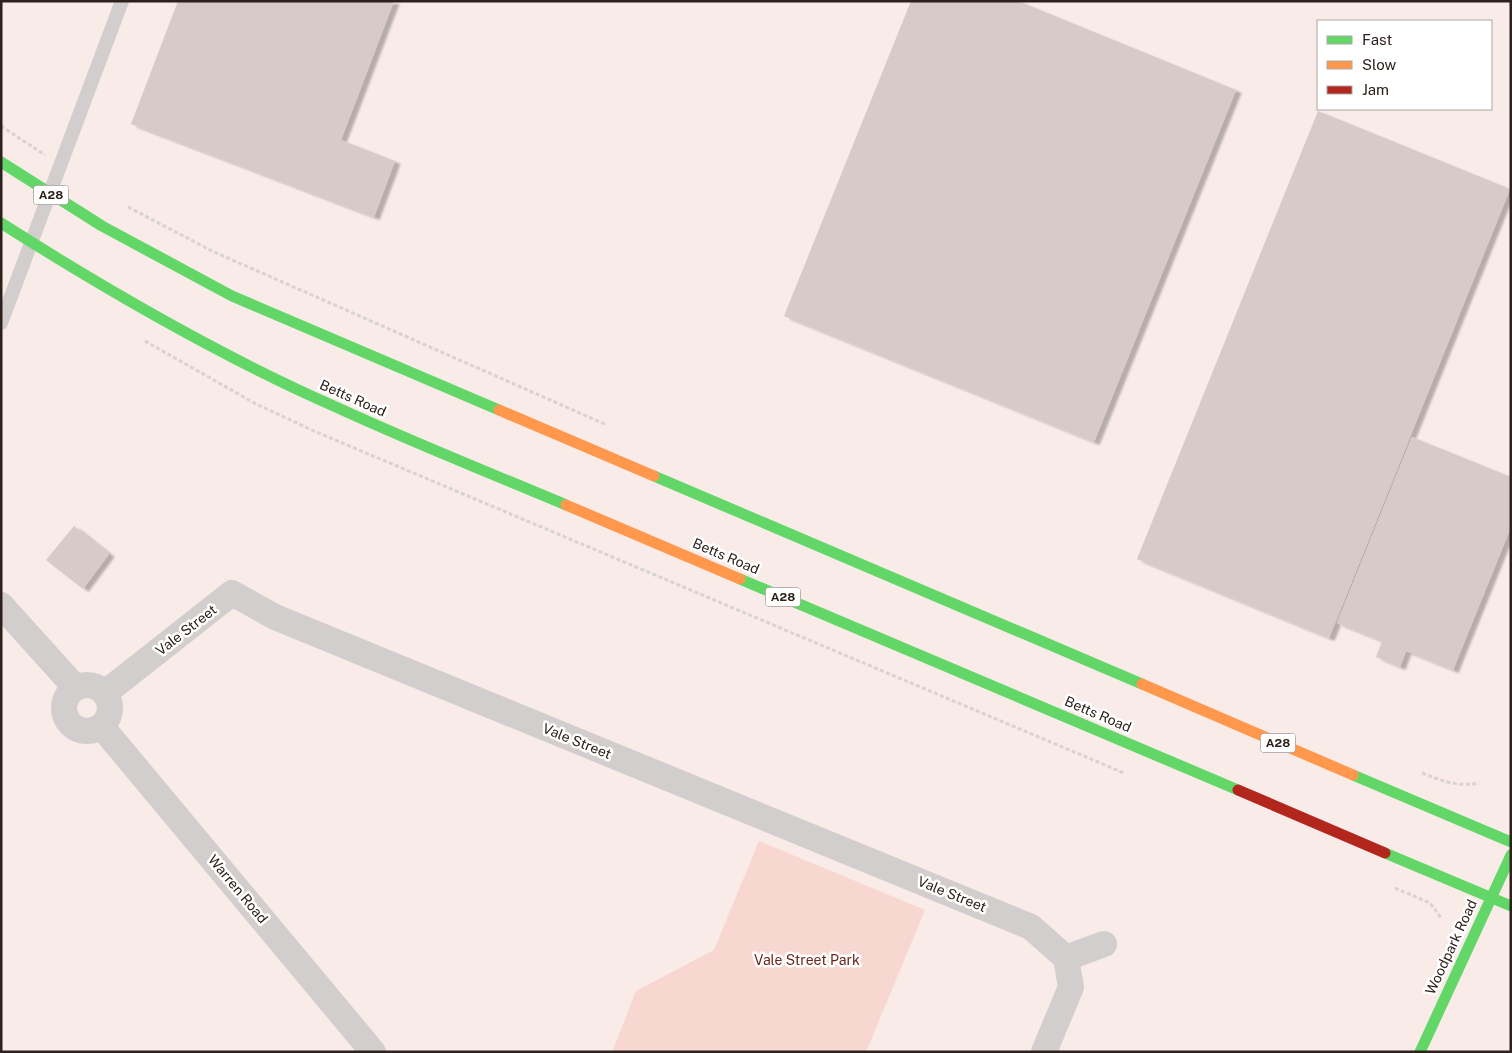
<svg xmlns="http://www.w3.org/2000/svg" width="1512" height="1053" viewBox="0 0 1512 1053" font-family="'Public Sans',sans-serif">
  <defs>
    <filter id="shadow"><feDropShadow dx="5.5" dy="3" stdDeviation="1" flood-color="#0004"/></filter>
  </defs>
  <rect width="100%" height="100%" fill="#f8ebe8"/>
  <polygon fill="#f7d7d0" points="759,841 925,910 866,1052 612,1052 636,991 714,950"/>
  <g fill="#d7cac7" filter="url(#shadow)">
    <polygon points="178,1 394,1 341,140 395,161 374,217 131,124"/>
    <polygon points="911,1 1018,1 1236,90 1094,442 784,316"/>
    <polygon points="1318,111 1510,189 1329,638 1137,559"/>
    <polygon points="1412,437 1511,477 1511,527 1453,670 1406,651 1400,667 1376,657 1382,641 1337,623"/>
    <polygon points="74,526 109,554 83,589 46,560"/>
  </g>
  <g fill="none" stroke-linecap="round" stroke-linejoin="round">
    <g stroke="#d7d3d2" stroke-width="3" stroke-dasharray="4 2.5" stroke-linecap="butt">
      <polyline points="1,126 45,155"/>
      <polyline points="128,207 212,251 607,425"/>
      <polyline points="145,341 256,404 314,431 1124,773"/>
      <path d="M1422,773C1442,781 1457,787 1479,783"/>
      <polyline points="1395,888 1430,903 1441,918"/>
    </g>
    <polyline stroke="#d2cecd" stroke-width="14" points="1,323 122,1"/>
    <g stroke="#d2cecd" stroke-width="26">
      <polyline points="1,605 75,687"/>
      <circle cx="87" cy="708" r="23"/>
      <polyline points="105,693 232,593 275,617 1031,927 1066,958 1071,987 1044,1052"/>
      <polyline points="102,727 373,1052"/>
      <polyline points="1066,958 1104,944"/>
    </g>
    <g stroke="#63d668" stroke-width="11">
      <polyline points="1,162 102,226 232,296 499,410"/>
      <path d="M1,223C108,291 220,356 336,407C412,442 490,473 566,505"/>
      <polyline points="654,476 1142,684"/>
      <polyline points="740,579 1238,790"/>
      <polyline points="1353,775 1511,842"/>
      <polyline points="1385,853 1511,906"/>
      <polyline points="1420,1052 1511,855"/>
    </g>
    <g stroke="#ff974d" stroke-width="11">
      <polyline points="499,410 654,476"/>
      <polyline points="566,505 740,579"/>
      <polyline points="1142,684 1353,775"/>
    </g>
    <polyline stroke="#b3261e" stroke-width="11" points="1238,790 1385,853"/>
  </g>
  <g text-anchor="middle" stroke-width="5" stroke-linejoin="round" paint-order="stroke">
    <g fill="#fff" stroke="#6c6361" stroke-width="1">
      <rect x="33.5" y="185.5" width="35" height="19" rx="4"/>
      <rect x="765.5" y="587.5" width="35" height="19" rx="4"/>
      <rect x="1260.5" y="733.5" width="35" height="19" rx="4"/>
    </g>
    <g font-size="12" font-weight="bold" fill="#2d201d">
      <text x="51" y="199">A28</text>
      <text x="783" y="601">A28</text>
      <text x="1278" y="747">A28</text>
    </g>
    <g font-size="14" fill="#2d201d" stroke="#fff">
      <text transform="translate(353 398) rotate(24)" y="5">Betts Road</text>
      <text transform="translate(726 556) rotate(23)" y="5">Betts Road</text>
      <text transform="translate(186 630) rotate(-38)" y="5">Vale Street</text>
      <text transform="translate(1098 714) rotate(23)" y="5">Betts Road</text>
      <text transform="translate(577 741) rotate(22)" y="5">Vale Street</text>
      <text transform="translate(238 889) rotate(50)" y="5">Warren Road</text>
      <text transform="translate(952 894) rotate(22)" y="5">Vale Street</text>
      <text transform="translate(1451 947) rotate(-65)" y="5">Woodpark Road</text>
    </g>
    <g font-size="14" fill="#6b2519" stroke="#fff">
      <text x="807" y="965">Vale Street Park</text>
    </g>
  </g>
  <rect width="1512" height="1053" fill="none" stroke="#2d201d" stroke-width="5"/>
  <rect x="1317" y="20" width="175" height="90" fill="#ffffff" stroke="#aba6a5"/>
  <rect x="1327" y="36" width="25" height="8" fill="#63d668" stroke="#aba6a5"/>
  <text x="1362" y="45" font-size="15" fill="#2d201d">Fast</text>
  <rect x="1327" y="61" width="25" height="8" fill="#ff974d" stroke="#aba6a5"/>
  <text x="1362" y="70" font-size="15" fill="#2d201d">Slow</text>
  <rect x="1327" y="86" width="25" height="8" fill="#b3261e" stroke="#aba6a5"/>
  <text x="1362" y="95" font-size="15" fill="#2d201d">Jam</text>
</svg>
